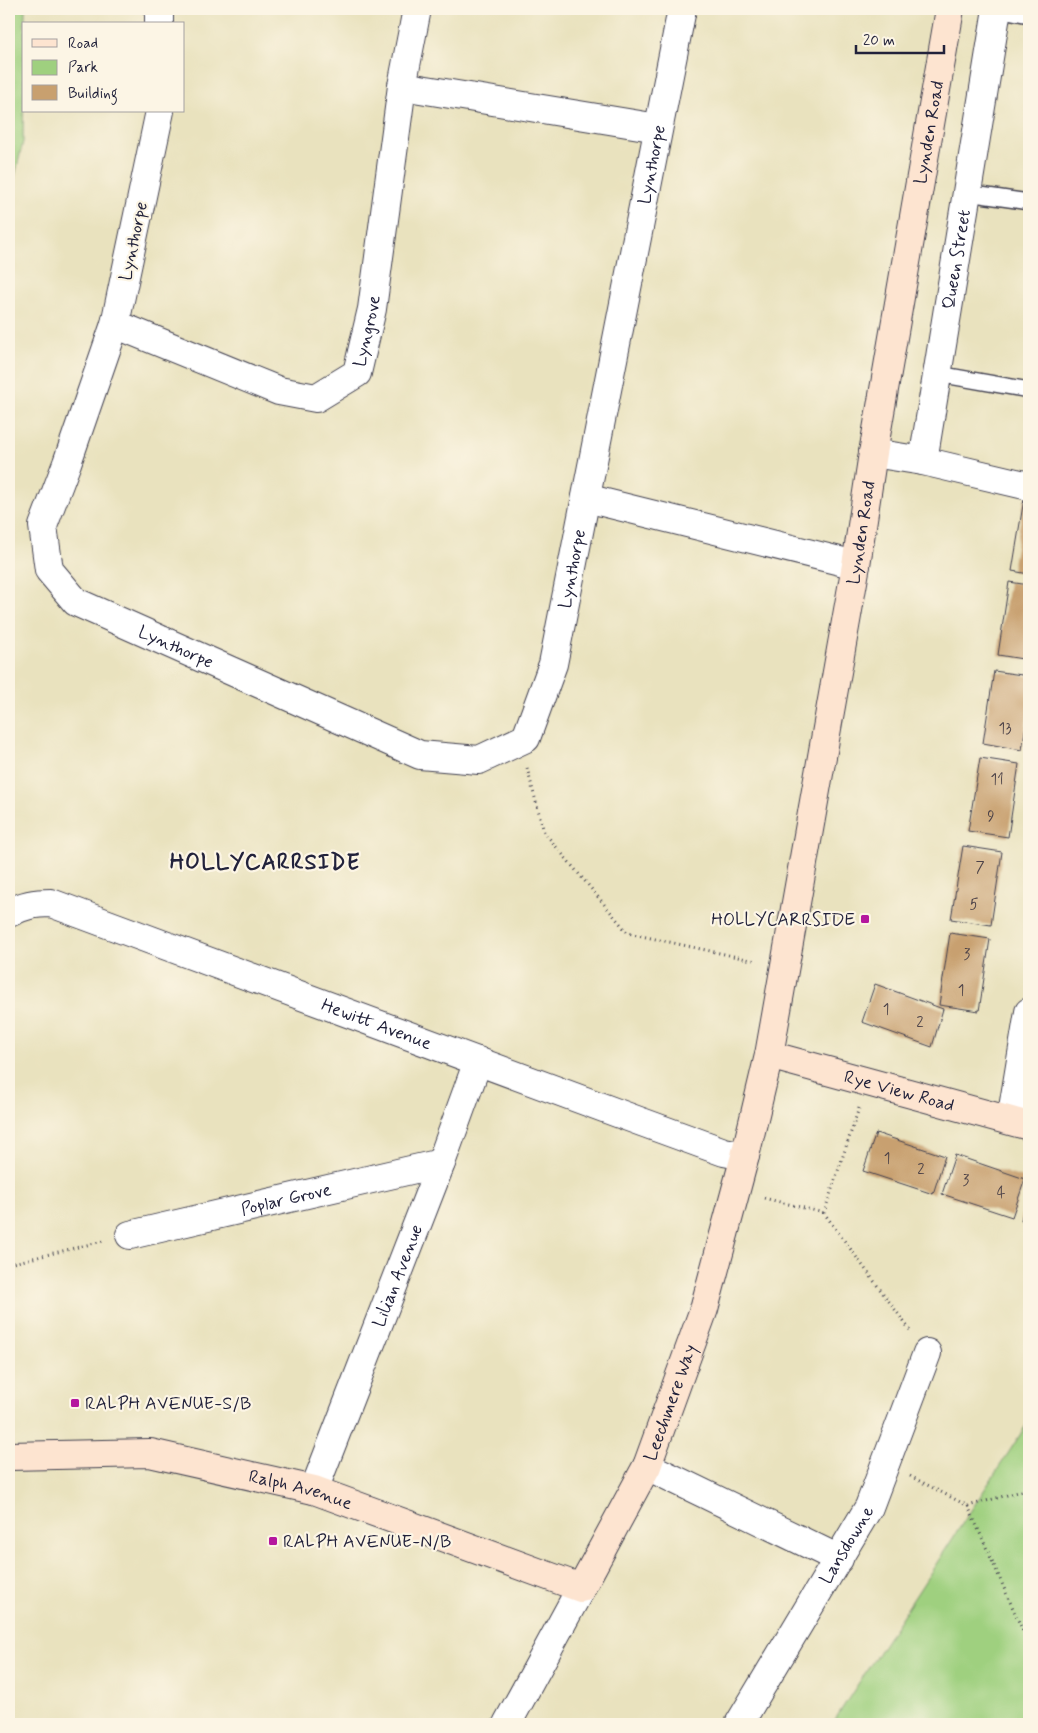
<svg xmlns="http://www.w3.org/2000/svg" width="1038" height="1733" viewBox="0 0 1038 1733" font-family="Mynerve,sans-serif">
  <rect width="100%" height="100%" fill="#fcf5e5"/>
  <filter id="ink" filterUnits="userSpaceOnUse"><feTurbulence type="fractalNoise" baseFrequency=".02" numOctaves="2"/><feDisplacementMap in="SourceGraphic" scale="10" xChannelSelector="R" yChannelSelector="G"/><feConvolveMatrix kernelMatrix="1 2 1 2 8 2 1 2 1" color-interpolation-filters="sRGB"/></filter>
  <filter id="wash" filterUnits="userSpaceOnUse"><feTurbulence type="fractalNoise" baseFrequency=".0096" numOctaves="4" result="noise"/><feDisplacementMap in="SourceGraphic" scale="20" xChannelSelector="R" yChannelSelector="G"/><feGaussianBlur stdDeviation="1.12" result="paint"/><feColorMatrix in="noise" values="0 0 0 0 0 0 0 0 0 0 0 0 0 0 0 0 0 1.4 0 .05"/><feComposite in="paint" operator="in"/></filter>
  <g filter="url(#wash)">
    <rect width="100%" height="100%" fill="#e9e2be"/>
    <g fill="#9fd07f" stroke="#60795d">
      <polygon points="9,9 25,9 23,142 9,201"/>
      <polygon points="1029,1421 1029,1724 832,1724 1009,1452"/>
    </g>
    <g id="blocks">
      <g fill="#c8a06f">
        <polygon points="1024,499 1029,500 1029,574 1012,571"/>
        <polygon points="1009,582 1029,585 1029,660 998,655"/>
        <polygon points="994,671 1029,676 1029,706 1022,750 983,743"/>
        <polygon points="980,758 1019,764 1008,837 968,831"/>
        <polygon points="963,846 1002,852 991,925 951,919"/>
        <polygon points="950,933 990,939 979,1011 939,1005"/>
        <polygon points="875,984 943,1009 932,1047 862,1022"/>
        <polygon points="876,1133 945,1156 933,1194 863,1171"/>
        <polygon points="955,1155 1025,1179 1012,1217 942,1194"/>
        <polygon points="1029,1189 1029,1222 1021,1220"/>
      </g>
    </g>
  </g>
  <g filter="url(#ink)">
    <use href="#blocks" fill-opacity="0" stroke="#403f4f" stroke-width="1"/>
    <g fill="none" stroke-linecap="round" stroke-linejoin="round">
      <defs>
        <g id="lane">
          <polyline points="997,9 1029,15"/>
          <polyline points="967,193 1029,202"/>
          <polyline points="938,374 1029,390"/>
        </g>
        <g id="street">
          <polyline points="159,9 159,24"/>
          <polyline points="402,86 658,128"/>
          <path id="s1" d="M160,111L115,324L67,463L43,526L49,570L76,602L420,755L479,760L526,738L553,664L682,9"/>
          <path id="s2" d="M115,324L279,391L316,398L357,373L372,309L402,86L417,9"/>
          <path id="s3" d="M873,453L923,461L997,9"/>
          <polyline points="923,461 1029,486"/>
          <polyline points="586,498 856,565"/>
          <path id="s4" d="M9,913C23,905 35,903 51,903L639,1121L724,1152L745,1156"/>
          <polyline points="1011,1120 1029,1012"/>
          <path id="s5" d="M130,1235L441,1163"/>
          <polyline points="647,1466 839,1559"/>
          <path id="s6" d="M314,1490L441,1163L478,1061"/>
          <polyline points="507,1724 581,1588"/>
          <path id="s7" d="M739,1724L869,1507L927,1353"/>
        </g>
        <g id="secondary">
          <path id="s8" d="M769,1055L1029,1126"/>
          <path id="s9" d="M9,1456L150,1453L314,1490L581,1588L647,1466L704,1309L745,1156L769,1055L856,565L873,453L950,9"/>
        </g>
      </defs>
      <use href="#lane" stroke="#403f4f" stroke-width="18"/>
      <use href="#street" stroke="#403f4f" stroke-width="30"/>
      <use href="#secondary" stroke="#403f4f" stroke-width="30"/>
      <g stroke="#403f4f" stroke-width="3" stroke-dasharray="1 4" stroke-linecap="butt">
        <polyline points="527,768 544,832 628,933 756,961"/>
        <polyline points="859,1108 824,1213 910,1330"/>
        <polyline points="764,1198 824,1213"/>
        <polyline points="9,1264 103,1241"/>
        <polyline points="910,1476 968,1506 1029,1489"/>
        <polyline points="968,1506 1029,1645"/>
      </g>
      <use href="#lane" stroke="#fff" stroke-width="15"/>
      <use href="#street" stroke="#fff" stroke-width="28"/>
      <use href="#secondary" stroke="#fde4d0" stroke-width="28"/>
    </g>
  </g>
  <g fill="#b5179e" stroke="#fcf5e5" stroke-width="2">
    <rect x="860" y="914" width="10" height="10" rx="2.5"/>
    <rect x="70" y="1398" width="10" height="10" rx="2.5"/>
    <rect x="268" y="1536" width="10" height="10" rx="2.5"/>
  </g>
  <g text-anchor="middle" stroke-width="4.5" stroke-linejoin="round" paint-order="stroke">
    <g font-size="15" fill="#4c4248">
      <text x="1005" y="733">13</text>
      <text x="997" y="784">11</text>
      <text x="991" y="821">9</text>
      <text x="980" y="872">7</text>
      <text x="974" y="909">5</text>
      <text x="967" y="959">3</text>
      <text x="961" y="995">1</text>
      <text x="886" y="1014">1</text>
      <text x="920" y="1027">2</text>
      <text x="887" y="1163">1</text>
      <text x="921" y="1174">2</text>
      <text x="966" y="1185">3</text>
      <text x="1001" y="1197">4</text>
    </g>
    <g font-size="18" fill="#22223b" stroke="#fcf5e5">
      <text dy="6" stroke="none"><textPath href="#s9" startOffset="2098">Lynden Road</textPath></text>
      <text dy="6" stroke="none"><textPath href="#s1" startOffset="1594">Lynthorpe</textPath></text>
      <text transform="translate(133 241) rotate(-78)" y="6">Lynthorpe</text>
      <text dy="6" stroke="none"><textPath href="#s3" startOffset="255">Queen Street</textPath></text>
      <text dy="6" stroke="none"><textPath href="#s2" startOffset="306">Lyngrove</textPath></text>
      <text dy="6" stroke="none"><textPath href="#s9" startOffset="1692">Lynden Road</textPath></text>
      <text dy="6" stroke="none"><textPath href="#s1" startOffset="1182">Lynthorpe</textPath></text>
      <text dy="6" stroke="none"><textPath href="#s1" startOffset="628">Lynthorpe</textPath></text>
      <text dy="6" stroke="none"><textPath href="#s4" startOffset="391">Hewitt Avenue</textPath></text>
      <text dy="6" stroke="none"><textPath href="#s8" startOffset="135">Rye View Road</textPath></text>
      <text dy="6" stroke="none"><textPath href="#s5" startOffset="160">Poplar Grove</textPath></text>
      <text dy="6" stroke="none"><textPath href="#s6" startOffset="230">Lilian Avenue</textPath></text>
      <text dy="6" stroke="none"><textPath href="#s9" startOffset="800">Leechmere Way</textPath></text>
      <text dy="6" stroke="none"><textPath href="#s9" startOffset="296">Ralph Avenue</textPath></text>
      <text dy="6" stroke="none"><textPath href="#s7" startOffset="209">Lansdowne</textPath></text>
    </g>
    <g font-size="18" fill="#22223b" stroke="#fcf5e5" text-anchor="start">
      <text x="855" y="925" text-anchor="end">HOLLYCARRSIDE</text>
      <text x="85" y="1409">RALPH AVENUE-S/B</text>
      <text x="283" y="1547">RALPH AVENUE-N/B</text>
    </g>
    <g font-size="22" font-weight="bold" letter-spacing="1" fill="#22223b" stroke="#fcf5e5">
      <text x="265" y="869">HOLLYCARRSIDE</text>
    </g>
  </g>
  <rect width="1038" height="1733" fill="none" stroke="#fcf5e5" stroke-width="30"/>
  <rect x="22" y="22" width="162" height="90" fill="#fcf5e5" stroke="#a5a1a1"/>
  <rect x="32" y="39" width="25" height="8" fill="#fde4d0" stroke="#a5a1a1"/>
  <text x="68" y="48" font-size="15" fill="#22223b">Road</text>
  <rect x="32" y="60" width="25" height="15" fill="#9fd07f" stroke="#a5a1a1"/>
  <text x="68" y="72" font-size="15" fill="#22223b">Park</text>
  <rect x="32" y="85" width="25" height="15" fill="#c8a06f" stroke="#a5a1a1"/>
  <text x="68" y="98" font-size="15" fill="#22223b">Building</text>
  <path d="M856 45v8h88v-8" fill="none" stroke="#22223b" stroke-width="2.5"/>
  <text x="863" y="45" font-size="15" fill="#22223b" stroke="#fcf5e5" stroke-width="4" paint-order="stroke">20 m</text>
</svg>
